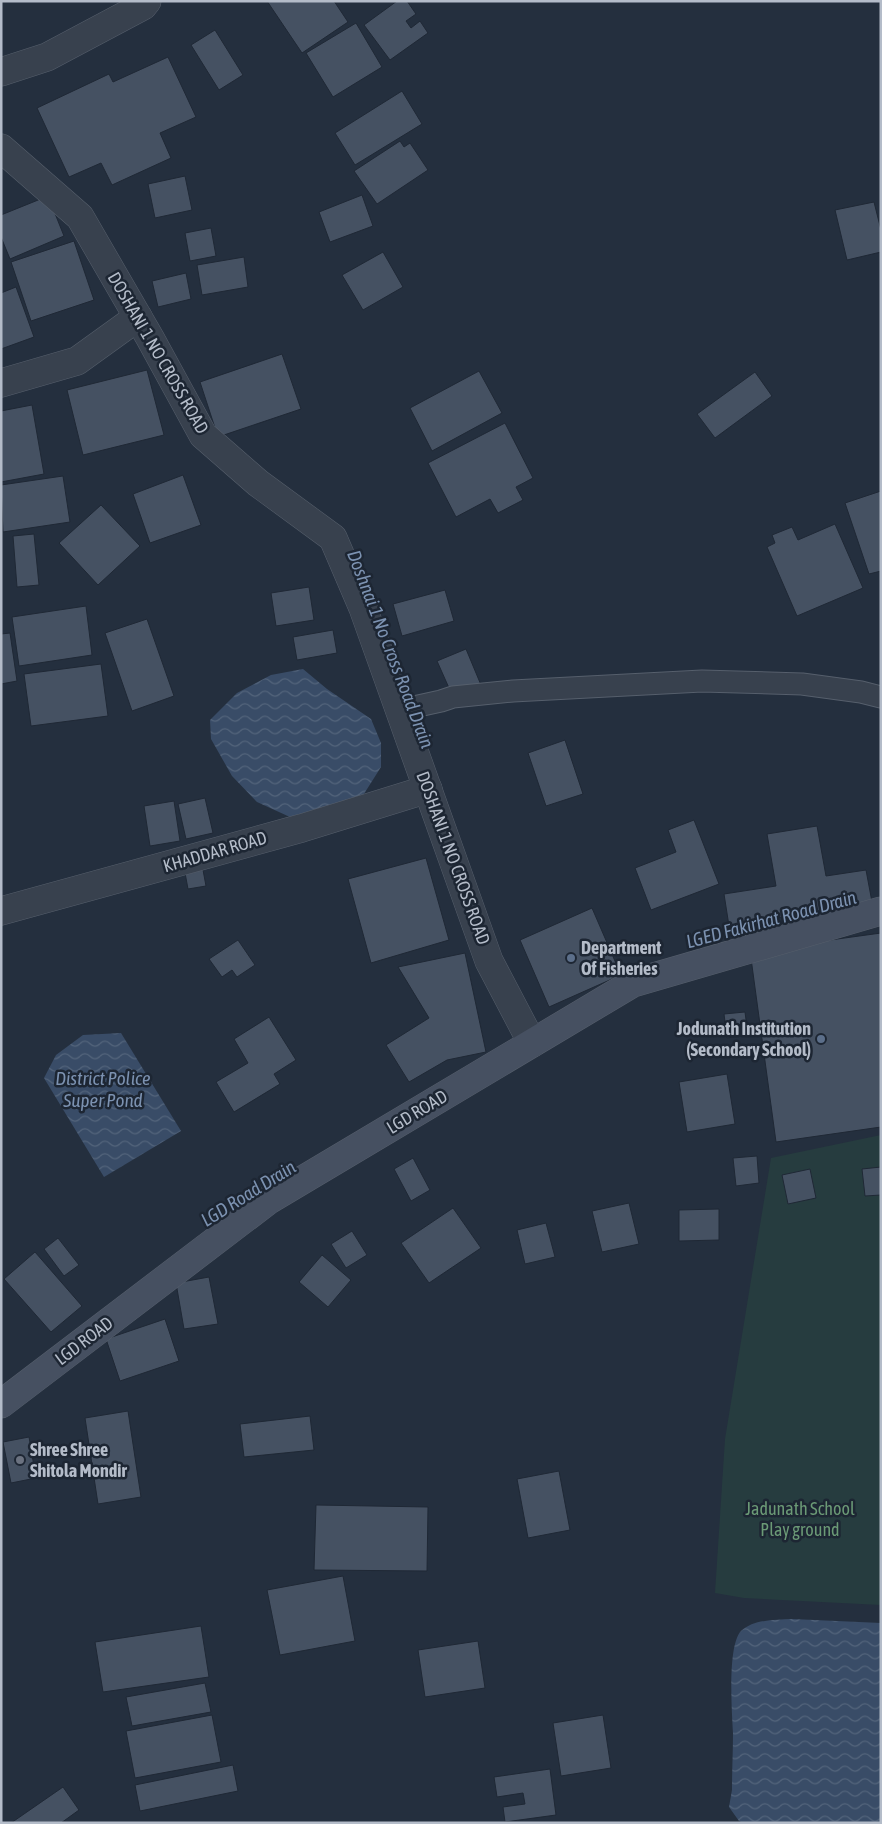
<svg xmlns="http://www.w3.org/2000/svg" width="882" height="1824" viewBox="0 0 882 1824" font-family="'Asap Condensed',sans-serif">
  <defs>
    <pattern id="water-waves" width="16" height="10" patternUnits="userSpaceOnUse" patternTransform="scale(1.25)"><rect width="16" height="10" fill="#394c67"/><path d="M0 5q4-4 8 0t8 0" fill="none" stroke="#53647b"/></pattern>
  </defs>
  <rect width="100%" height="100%" fill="#242f3e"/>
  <polygon fill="#263c3f" points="881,1135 881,1605 744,1598 715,1593 725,1439 771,1158"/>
  <g fill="url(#water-waves)">
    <polygon points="303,669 327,689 371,719 381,743 381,767 362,797 310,817 290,817 257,802 232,776 211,739 210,720 237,693 271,675"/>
    <polygon points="121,1033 181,1131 104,1177 44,1078 56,1055 83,1035"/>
    <path d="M792,1619L881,1623V1823H743L739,1821L729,1807L732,1790C732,1771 733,1752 733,1733C732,1712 727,1646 741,1631C754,1619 776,1620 792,1619Z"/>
  </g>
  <g fill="#455162" stroke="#1f2835">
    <polygon points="267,1 334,1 348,22 302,53"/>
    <polygon points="397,1 407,1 416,14 406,21 411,28 420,21 428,33 390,60 364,25"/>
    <polygon points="356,23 382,67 333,97 306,53"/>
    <polygon points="215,30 243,75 219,90 191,45"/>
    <polygon points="168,57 196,117 160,133 171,158 112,185 101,163 69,177 37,108 109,74 113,82"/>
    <polygon points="402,91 422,124 355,165 335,133"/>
    <polygon points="400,141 404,147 410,143 428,170 377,204 354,171"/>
    <polygon points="185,176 192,210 155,218 148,184"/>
    <polygon points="362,195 373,226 330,242 319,212"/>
    <polygon points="48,196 64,236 10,259 1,237 1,215"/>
    <polygon points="874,202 881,230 881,252 847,260 835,210"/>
    <polygon points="211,228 216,256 190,261 185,233"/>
    <polygon points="74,241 94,300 31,321 11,262"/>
    <polygon points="383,252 403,287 363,310 342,275"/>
    <polygon points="244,257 248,287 202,295 197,265"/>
    <polygon points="186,273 191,299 158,307 152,281"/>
    <polygon points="16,287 34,337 1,349 1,293"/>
    <polygon points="282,354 301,409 218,437 200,382"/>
    <polygon points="147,370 164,435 83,455 67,390"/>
    <polygon points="479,371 502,413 432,451 410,408"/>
    <polygon points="755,372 772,396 715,438 697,414"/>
    <polygon points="32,405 44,474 1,482 1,411"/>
    <polygon points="505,423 533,478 516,487 523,500 498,513 490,499 456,517 428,463"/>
    <polygon points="183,475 201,525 150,543 133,494"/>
    <polygon points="63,476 70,522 3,532 1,485"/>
    <polygon points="881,491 881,571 869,574 845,503"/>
    <polygon points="101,505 140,546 98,585 59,543"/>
    <polygon points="835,524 863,588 797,616 767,547 775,543 772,535 792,527 798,540"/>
    <polygon points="34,534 39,585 17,587 13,536"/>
    <polygon points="309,587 314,620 276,626 271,593"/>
    <polygon points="445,590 454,621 402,636 393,604"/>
    <polygon points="86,606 92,655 19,666 12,617"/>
    <polygon points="147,619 174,696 132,711 105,633"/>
    <polygon points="333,630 337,653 297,660 293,637"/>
    <polygon points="10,633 17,681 1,684 1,634"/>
    <polygon points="466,649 481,685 453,697 437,661"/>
    <polygon points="101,664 108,716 31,726 24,674"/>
    <polygon points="565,740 583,794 546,806 528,753"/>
    <polygon points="205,798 213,833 186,839 178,804"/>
    <polygon points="174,801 180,841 150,846 144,806"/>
    <polygon points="694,820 719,884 651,910 635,868 676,852 668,830"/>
    <polygon points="817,826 826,876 866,870 872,902 729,926 724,894 776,886 767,834"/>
    <polygon points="426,858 449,940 371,963 348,879"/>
    <polygon points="201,859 206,886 188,889 183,862"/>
    <polygon points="592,908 621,975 549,1007 520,940"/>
    <polygon points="881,933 881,1127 776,1142 750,951"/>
    <polygon points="238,940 255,965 237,977 232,970 222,977 209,959"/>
    <polygon points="465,953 486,1052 447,1060 409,1082 386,1045 429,1018 398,967"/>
    <polygon points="745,1012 748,1035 727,1038 724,1014"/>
    <polygon points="269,1017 296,1060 274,1074 280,1084 234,1112 216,1082 248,1063 234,1039"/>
    <polygon points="727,1074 735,1124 687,1132 679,1082"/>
    <polygon points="757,1156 759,1183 736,1186 733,1158"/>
    <polygon points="413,1158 430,1190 411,1201 394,1169"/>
    <polygon points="881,1167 881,1195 865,1196 862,1169"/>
    <polygon points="810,1169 816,1198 788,1204 782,1175"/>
    <polygon points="629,1203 639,1244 602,1252 592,1211"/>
    <polygon points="453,1208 481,1248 429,1283 401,1243"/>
    <polygon points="719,1209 719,1240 679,1241 679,1210"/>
    <polygon points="546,1223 555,1257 525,1264 517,1230"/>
    <polygon points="352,1231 367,1255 346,1268 331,1244"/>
    <polygon points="58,1238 79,1265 64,1276 44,1249"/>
    <polygon points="35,1252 82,1306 51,1332 4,1279"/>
    <polygon points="322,1255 351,1280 328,1307 299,1282"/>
    <polygon points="209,1277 218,1324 184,1329 176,1283"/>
    <polygon points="165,1319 179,1361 120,1381 106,1339"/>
    <polygon points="128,1411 141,1497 98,1504 85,1418"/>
    <polygon points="310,1416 314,1450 244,1457 240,1424"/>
    <polygon points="29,1437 36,1478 11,1483 3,1442"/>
    <polygon points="559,1471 570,1530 528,1538 517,1479"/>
    <polygon points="316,1505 428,1507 427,1571 314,1570"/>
    <polygon points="343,1576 355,1641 280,1655 267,1590"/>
    <polygon points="201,1626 209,1677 103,1692 95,1642"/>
    <polygon points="478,1641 485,1688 425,1697 418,1650"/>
    <polygon points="205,1683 211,1712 132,1726 126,1697"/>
    <polygon points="212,1715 221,1762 135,1778 126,1731"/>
    <polygon points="603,1715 611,1768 561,1776 553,1723"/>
    <polygon points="233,1765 238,1791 140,1811 135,1785"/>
    <polygon points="550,1769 556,1815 505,1822 503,1807 525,1804 523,1793 497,1797 494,1777"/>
    <polygon points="63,1787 79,1810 61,1823 11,1823"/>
  </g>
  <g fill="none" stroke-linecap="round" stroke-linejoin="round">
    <defs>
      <polyline id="minor" points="400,710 441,701 453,697 513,691 702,681 802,684 861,692 881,697"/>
      <g id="tertiary">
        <polyline points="1,72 47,57 143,6 147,1"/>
        <polyline points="1,148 80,217 150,338 203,435 258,483 333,538 363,608 489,961 532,1043"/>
        <polyline points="1,383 77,361 138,317"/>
        <polyline points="1,911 302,828 428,789"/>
      </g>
      <polyline id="secondary" points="1,1404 269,1200 633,983 881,911"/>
    </defs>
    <use href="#minor" stroke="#565f6c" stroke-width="23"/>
    <use href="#tertiary" stroke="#565f6c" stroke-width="29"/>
    <use href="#secondary" stroke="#565f6c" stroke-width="29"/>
    <use href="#minor" stroke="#38414e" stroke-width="21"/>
    <use href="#tertiary" stroke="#38414e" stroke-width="28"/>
    <use href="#secondary" stroke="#465061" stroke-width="28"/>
  </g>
  <g fill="#5c6f8a" stroke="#1d2633" stroke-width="2">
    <circle cx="571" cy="958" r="5"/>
    <circle cx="821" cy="1039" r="5"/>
  </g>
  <circle fill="#6b7280" stroke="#1d2633" stroke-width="2" cx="20" cy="1460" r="5"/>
  <g text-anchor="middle" stroke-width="5" stroke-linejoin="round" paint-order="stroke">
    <g font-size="18" fill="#b4bcc9" stroke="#1d2633">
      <text transform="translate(158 353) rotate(60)" y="6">DOSHANI 1 NO CROSS ROAD</text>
      <text transform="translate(215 852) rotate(-16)" y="6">KHADDAR ROAD</text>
      <text transform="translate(453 858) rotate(70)" y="6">DOSHANI 1 NO CROSS ROAD</text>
      <text transform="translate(417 1112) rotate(-31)" y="6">LGD ROAD</text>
      <text transform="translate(84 1341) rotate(-37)" y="6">LGD ROAD</text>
    </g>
    <g font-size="18" font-weight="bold" fill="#b4bcc9" stroke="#1d2633" text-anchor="start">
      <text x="581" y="954">Department<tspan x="581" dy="21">Of Fisheries</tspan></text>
      <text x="811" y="1035" text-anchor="end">Jodunath Institution<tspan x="811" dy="21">(Secondary School)</tspan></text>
      <text x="30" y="1456">Shree Shree<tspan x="30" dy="21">Shitola Mondir</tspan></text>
    </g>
    <g font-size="18" fill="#6b9a76" stroke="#1d2633">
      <text x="800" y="1515">Jadunath School<tspan x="800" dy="21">Play ground</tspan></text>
    </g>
    <g font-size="19" font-style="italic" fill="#7c92b1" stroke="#1d2633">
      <text transform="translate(391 649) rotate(69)" y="7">Doshnai 1 No Cross Road Drain</text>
      <text transform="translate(771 919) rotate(-15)" y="7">LGED Fakirhat Road Drain</text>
      <text x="103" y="1085">District Police<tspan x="103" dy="22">Super Pond</tspan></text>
      <text transform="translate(248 1193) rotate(-32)" y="7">LGD Road Drain</text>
    </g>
  </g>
  <rect width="882" height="1824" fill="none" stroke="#b4bcc9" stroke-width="5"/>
</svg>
